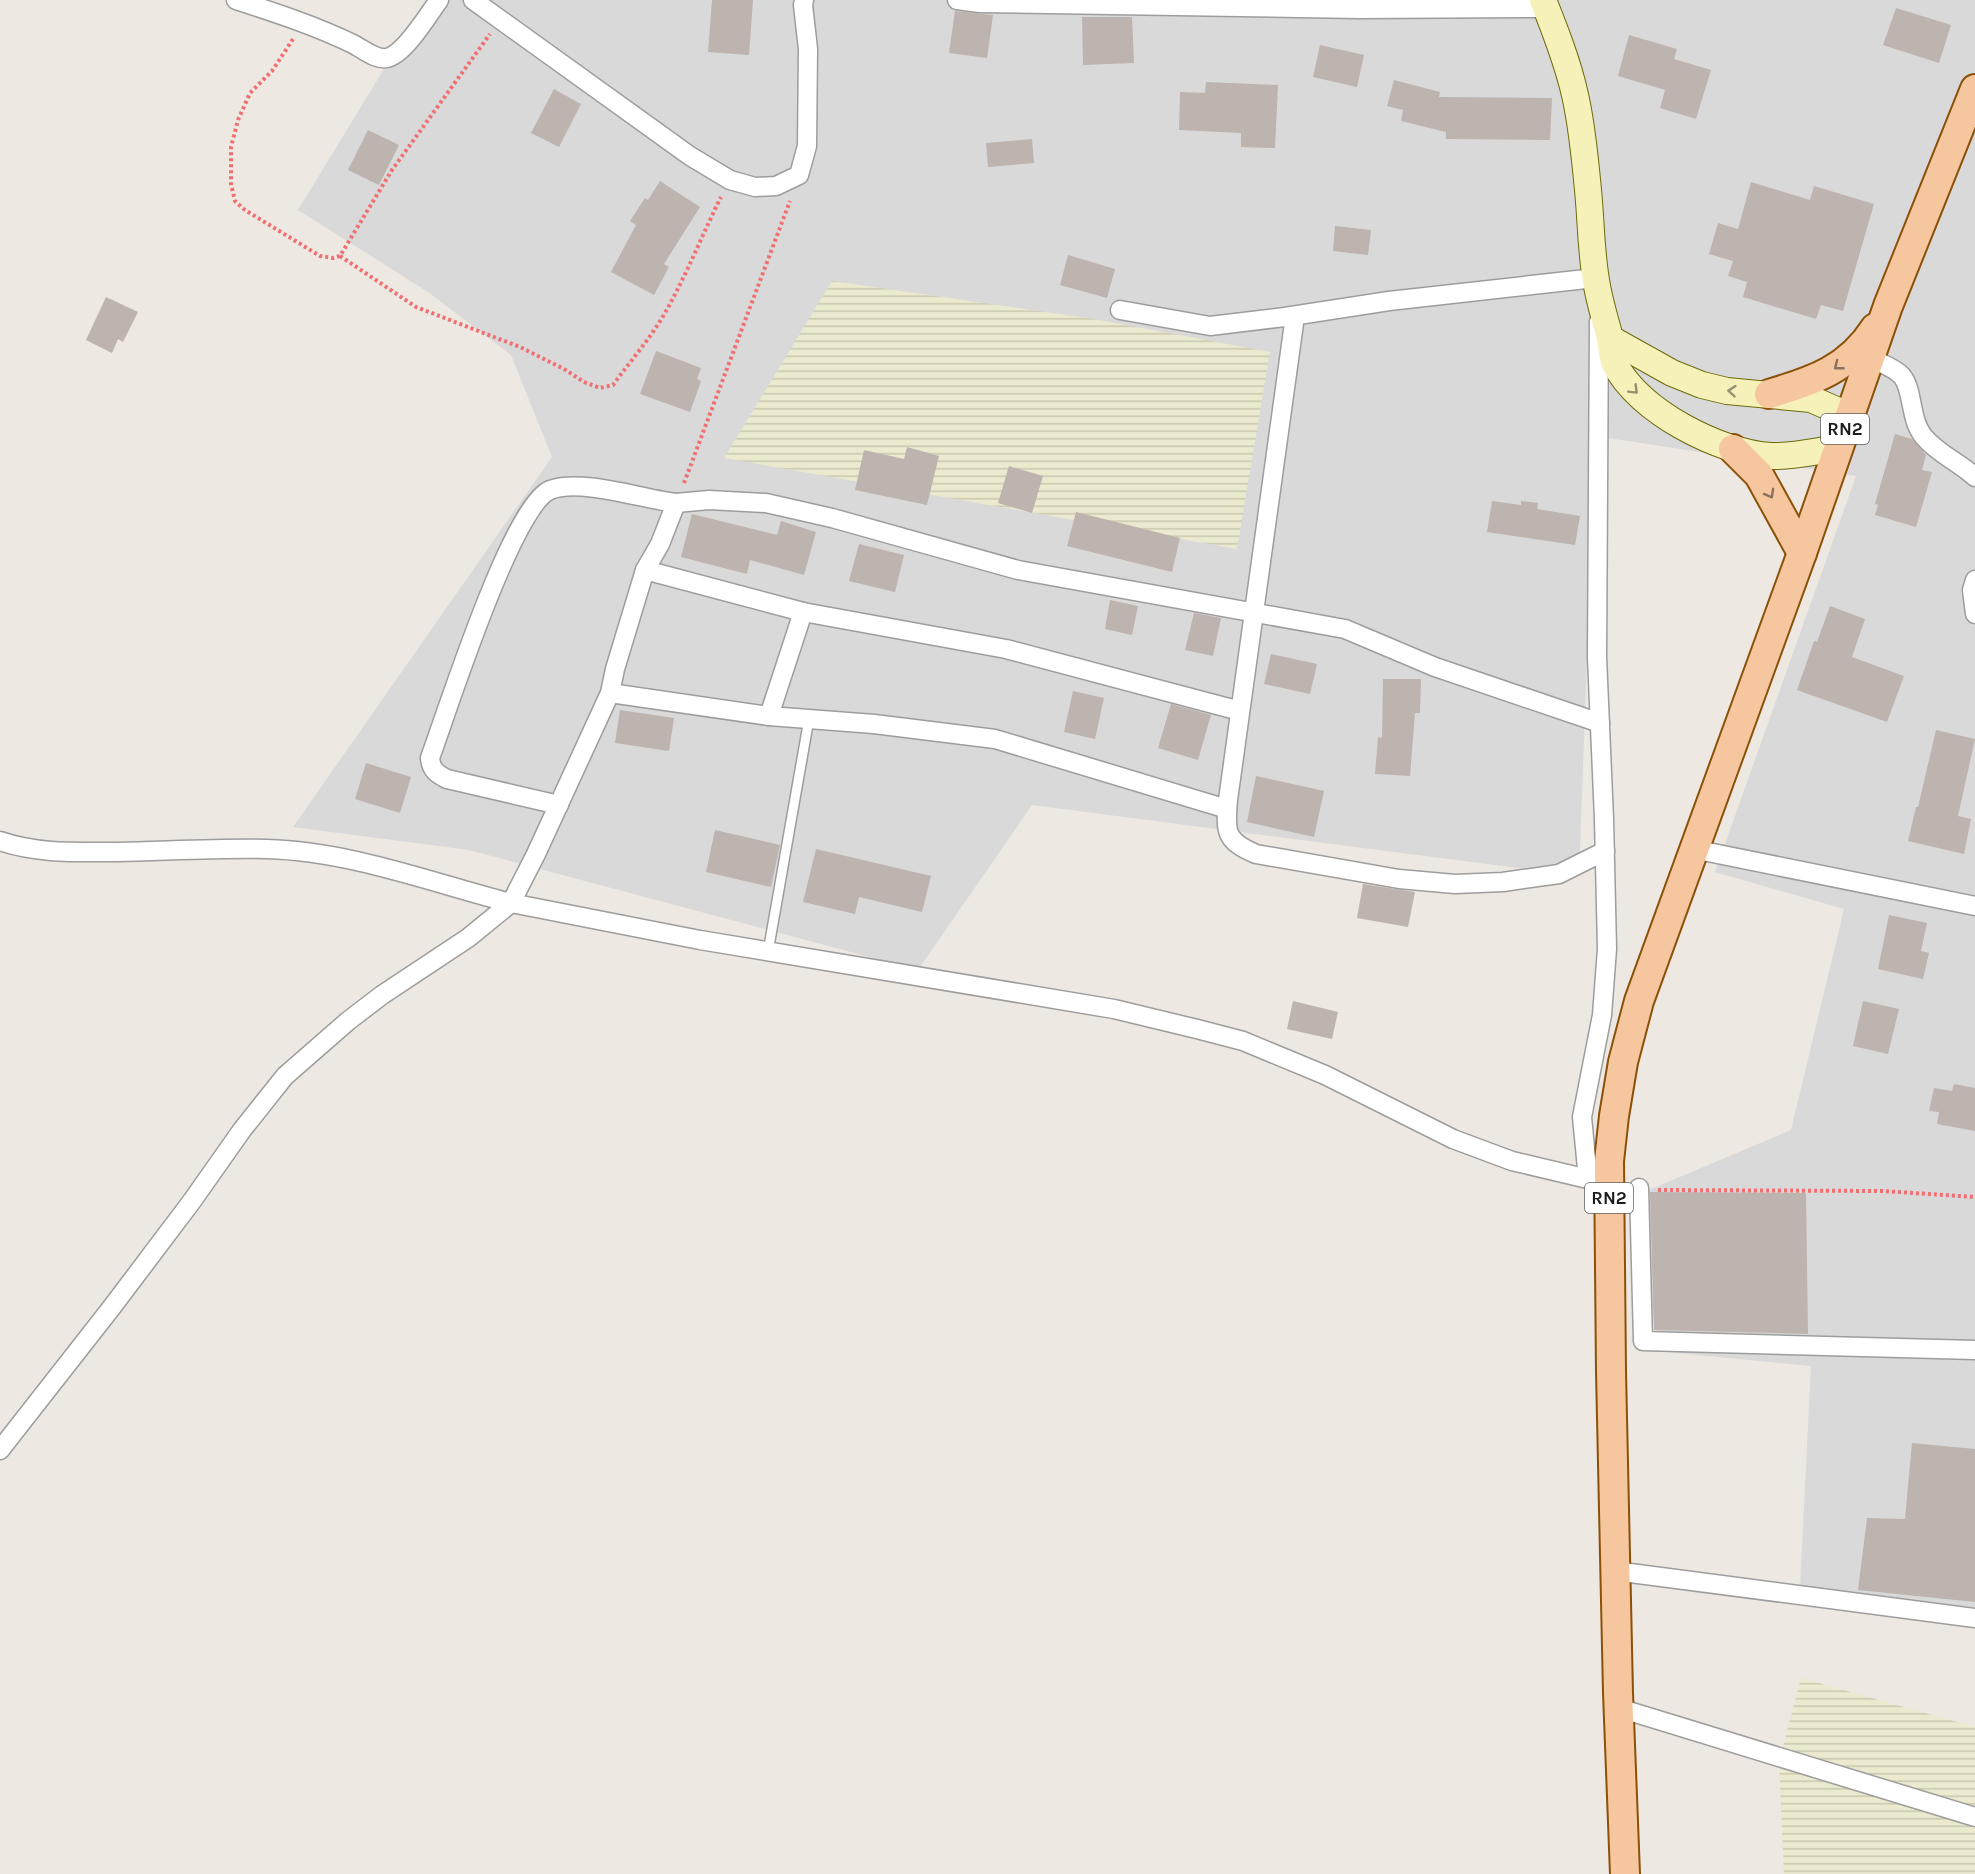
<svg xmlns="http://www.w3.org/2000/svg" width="1975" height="1874" viewBox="0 0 1975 1874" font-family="Karla,sans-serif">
  <defs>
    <pattern id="farmland-rules" width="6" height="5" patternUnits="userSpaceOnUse" patternTransform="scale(1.5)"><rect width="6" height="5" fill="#ebeace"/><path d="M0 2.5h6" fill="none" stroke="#c9c8b0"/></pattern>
  </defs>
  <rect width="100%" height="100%" fill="#ede8e2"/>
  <polygon fill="#dad9d9" points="426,0 1975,0 1975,1609 1800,1588 1811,1366 1656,1351 1644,1192 1791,1130 1844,909 1715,872 1856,476 1595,436 1579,876 1032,805 918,970 469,850 293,827 552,457 511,355 428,292 298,210"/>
  <g fill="url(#farmland-rules)">
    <polygon points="832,281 1094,319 1270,352 1237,549 724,458"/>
    <polygon points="1801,1678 1975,1727 1975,1874 1784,1874 1779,1761"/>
  </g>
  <g fill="#bdb3af">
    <polygon points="712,0 753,0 749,55 708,52"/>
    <polygon points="1896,8 1951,25 1939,63 1883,45"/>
    <polygon points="955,11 993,15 987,58 949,53"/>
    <polygon points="1082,17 1132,17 1134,63 1083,65"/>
    <polygon points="1629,35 1677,49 1674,59 1711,70 1696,119 1660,108 1665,90 1618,76"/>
    <polygon points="1320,45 1364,55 1357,87 1313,77"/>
    <polygon points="1394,80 1440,92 1439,97 1552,98 1550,140 1446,139 1446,132 1401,121 1403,110 1387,106"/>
    <polygon points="1206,82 1278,85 1275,148 1241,147 1241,133 1179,130 1180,92 1205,93"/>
    <polygon points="554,89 581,104 559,147 531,133"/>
    <polygon points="368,130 399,145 379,185 348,170"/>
    <polygon points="1032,139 1034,163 988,167 986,143"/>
    <polygon points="660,181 700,207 664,264 669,267 654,295 611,272 636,225 630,221 645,198 648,200"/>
    <polygon points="1751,182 1810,200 1814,186 1874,204 1843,311 1821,305 1816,319 1743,297 1747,282 1728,276 1733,261 1709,254 1718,223 1738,229"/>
    <polygon points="1335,226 1371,230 1368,255 1333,251"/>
    <polygon points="1068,255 1115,269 1107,298 1060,285"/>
    <polygon points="106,297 138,312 123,342 118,339 112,353 86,340"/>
    <polygon points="656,351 701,368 697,379 701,381 690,412 640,394"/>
    <polygon points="1895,434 1912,439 1926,455 1922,470 1932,472 1916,527 1875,515 1878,505 1875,504"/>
    <polygon points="907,447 939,456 927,505 855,490 864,450 904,459"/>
    <polygon points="1009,466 1043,476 1032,513 998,503"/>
    <polygon points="1492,501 1521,505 1521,501 1538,503 1537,509 1580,516 1575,545 1487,532"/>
    <polygon points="1076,512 1180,538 1172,572 1067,546"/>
    <polygon points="692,514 777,535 781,521 816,532 804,575 750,560 747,574 681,557"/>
    <polygon points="859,544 904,555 895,592 849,581"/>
    <polygon points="1110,600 1138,606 1132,635 1105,629"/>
    <polygon points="1830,606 1865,619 1852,657 1904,676 1887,722 1797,690 1814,641 1817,642"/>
    <polygon points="1194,613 1221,618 1213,656 1185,650"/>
    <polygon points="1271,654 1317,664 1310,694 1264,684"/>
    <polygon points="1383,679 1421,679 1420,713 1415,713 1410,776 1375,774 1378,737 1382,738"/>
    <polygon points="1073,691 1104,698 1095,739 1064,732"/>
    <polygon points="1171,704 1211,715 1198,760 1158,748"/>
    <polygon points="620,710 674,718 669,751 615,743"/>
    <polygon points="1936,730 1975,739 1958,816 1971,819 1964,854 1908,841 1916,807 1918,807"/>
    <polygon points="366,763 411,777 400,813 355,799"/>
    <polygon points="1256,776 1324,791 1314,837 1247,822"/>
    <polygon points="715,830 780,845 771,887 706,872"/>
    <polygon points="816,849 931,876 922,912 859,897 855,914 803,902"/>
    <polygon points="1363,884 1415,892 1408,927 1357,918"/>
    <polygon points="1889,915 1927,923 1921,951 1929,953 1923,979 1878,969"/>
    <polygon points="1293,1001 1338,1012 1332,1039 1287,1029"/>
    <polygon points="1863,1001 1899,1009 1888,1054 1853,1046"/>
    <polygon points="1954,1084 1975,1088 1975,1131 1937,1124 1939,1112 1929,1111 1934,1088 1952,1091"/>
    <polygon points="1650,1192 1806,1193 1808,1334 1654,1330"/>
    <polygon points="1912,1443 1975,1449 1975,1602 1858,1590 1867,1518 1905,1519"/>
  </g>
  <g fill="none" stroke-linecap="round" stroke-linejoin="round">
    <defs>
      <polyline id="lane" points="768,952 809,719"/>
      <g id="street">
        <path d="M236,0C276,13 316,26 353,44C363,49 375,60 387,58C405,54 428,15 439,0"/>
        <polyline points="473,0 690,156 730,180 755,187 776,186 799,175 807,146 808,49 803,5 804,0"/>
        <polyline points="957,0 980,3 1359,9 1546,8"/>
        <polyline points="1120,310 1210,326 1285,317 1389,301 1595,278"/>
        <path d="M1295,316L1228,800C1225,832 1225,841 1256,854L1399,879L1455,884L1503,882L1559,874L1605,851"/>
        <polyline points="1599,321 1597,657 1604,819 1607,949 1602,1015 1582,1117 1588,1179 1600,1182"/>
        <path d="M1870,358C1880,363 1895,368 1902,376C1914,391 1909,419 1924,437C1938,454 1959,462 1975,477"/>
        <polyline points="645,570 803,612 1006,649 1240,711"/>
        <polyline points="1975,580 1972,590 1975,614"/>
        <polyline points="610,693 769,716 874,724 995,739 1227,809"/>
        <polyline points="769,716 803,612"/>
        <path d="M559,805L447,779C437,774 431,770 430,758C447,712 512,506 550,490C580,478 643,499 676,503"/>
        <path d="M0,841C37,854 78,852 117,852C167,851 217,848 267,849C349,851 433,883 511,903"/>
        <polyline points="1693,849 1975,906"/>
        <polyline points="1588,1179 1512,1161 1453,1139 1325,1075 1243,1041 1197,1029 1114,1009 700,940 511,903 536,854 610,693 615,669 645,570 660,544 676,503 709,500 766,503 832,518 1018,570 1345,629 1435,667 1600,723"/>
        <polyline points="1639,1188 1643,1341 1975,1350"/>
        <polyline points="0,1450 112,1307 192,1201 242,1130 285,1076 348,1021 382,995 468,938 511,903"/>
        <polyline points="1615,1571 1975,1618"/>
        <polyline points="1619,1708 1975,1817"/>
      </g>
      <g id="secondary">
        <path d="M1543,0C1555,30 1568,63 1575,95C1582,125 1585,158 1588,190C1591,220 1591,251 1596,280C1599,301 1605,318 1610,338C1612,347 1611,356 1615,364C1638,411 1720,453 1771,456C1793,457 1816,451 1839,448"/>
        <polyline points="1611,339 1672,373 1702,385 1727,391 1811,399 1850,416"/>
      </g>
      <g id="primary">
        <path d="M1769,394C1813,381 1849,369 1875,328"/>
        <polyline points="1733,449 1759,475 1802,553"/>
        <polyline points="1625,1874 1618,1693 1611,1371 1609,1161 1614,1116 1623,1062 1639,1001 1802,553 1888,306 1975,89"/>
      </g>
    </defs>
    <use href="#lane" stroke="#9d9d9d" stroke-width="12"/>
    <use href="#street" stroke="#9d9d9d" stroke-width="21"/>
    <use href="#secondary" stroke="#6b6b0b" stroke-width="28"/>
    <use href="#primary" stroke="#8b5109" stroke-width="32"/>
    <g stroke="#f16f70" stroke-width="4" stroke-dasharray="3 3" stroke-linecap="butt">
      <polyline points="293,39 272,71 250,93 238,120 231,147 231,184 235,201 245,210 320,256 333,258 340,256 392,170 490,34"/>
      <path d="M340,256L416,307L520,347L564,369L584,382L600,388L613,385C629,363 648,341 662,318C685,279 701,237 721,197"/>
      <polyline points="684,483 790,201"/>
      <polyline points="1658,1190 1882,1191 1975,1197"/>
    </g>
    <use href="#lane" stroke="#fff" stroke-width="9"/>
    <use href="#street" stroke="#fff" stroke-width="18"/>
    <use href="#secondary" stroke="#f5f1b8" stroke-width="26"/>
    <use href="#primary" stroke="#f6c69e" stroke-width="28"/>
  </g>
  <defs><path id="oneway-chevron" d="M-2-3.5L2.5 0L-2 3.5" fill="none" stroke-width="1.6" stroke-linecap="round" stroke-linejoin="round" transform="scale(1.5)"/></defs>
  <g stroke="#89715d">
    <use href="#oneway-chevron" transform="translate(1838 366) rotate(142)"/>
    <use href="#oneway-chevron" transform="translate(1770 494) rotate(61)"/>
  </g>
  <g stroke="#939172">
    <use href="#oneway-chevron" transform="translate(1634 390) rotate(45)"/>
    <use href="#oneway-chevron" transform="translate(1732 391) rotate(-175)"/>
  </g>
  <g text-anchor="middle" stroke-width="4.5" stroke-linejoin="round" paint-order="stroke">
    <g fill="#fff" stroke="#606060" stroke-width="1.5">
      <rect x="1821" y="414" width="48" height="30" rx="4.5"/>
      <rect x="1585" y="1183" width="48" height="30" rx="4.5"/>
    </g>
    <g font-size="18" font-weight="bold" fill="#1c1c1c">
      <text x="1845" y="435">RN2</text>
      <text x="1609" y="1204">RN2</text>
    </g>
  </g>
</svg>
